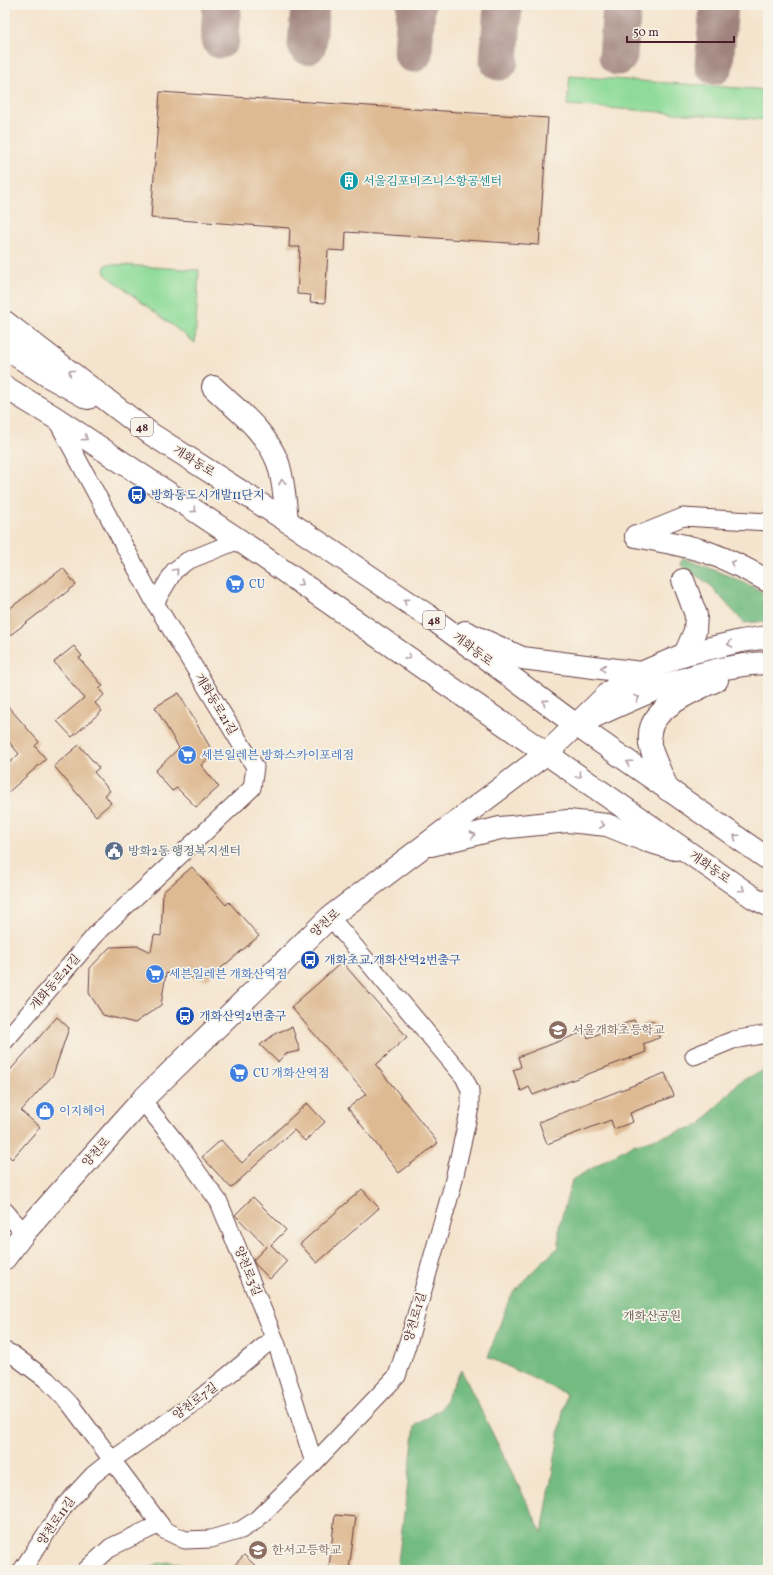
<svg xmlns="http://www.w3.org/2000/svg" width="773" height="1575" viewBox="0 0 773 1575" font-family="Vollkorn,'Noto Serif KR',serif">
  <rect width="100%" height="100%" fill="#f7f3e8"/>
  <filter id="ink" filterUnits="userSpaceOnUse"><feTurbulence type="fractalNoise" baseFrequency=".025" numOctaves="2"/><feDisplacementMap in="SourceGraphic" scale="8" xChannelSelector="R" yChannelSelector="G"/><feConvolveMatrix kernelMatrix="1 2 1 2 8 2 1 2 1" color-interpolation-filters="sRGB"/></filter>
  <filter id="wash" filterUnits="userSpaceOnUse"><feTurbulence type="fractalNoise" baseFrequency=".012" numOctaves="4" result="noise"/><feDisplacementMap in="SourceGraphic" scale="16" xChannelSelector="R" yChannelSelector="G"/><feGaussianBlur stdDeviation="0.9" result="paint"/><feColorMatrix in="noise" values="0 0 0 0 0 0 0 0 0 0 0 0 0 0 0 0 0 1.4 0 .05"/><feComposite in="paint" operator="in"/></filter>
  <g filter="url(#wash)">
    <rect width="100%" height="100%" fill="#f4e4cd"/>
    <g fill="#8fdb99" stroke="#6c7d62">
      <polygon points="570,76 768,90 768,120 567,105"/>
      <polygon points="107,264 199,270 195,343 105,274 104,269"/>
      <polygon points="169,1562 180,1563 190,1570 145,1570 156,1564"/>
    </g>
    <g fill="#73bb81" stroke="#5e6d56">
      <polygon points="683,558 744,582 768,595 768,621 744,623 709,584 681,565"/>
      <polygon points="768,1068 768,1570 397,1570 415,1426 441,1409 461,1370 542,1533 566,1394 488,1357 510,1297 539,1265 559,1247 559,1227 572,1180 630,1146 700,1125 739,1082"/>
    </g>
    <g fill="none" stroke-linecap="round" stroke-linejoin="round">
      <g stroke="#9f827c" stroke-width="39">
        <polyline points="220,39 222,5"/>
        <polyline points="307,45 310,5"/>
        <polyline points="413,53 416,5"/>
        <polyline points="618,56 622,5"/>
        <polyline points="499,61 503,5"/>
        <polyline points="714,65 719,5"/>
      </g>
    </g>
    <g id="blocks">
      <g fill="#deba93">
        <polygon points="160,92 548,118 539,245 346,232 345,251 328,250 325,303 310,302 311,295 297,294 300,247 289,247 290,228 151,218"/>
        <polygon points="63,568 76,585 5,639 5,612"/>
        <polygon points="74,646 82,656 79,658 103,686 99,689 104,695 95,703 102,711 72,737 57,721 84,698 54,662"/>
        <polygon points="179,693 214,754 201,765 219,787 196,807 177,788 172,791 155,771 179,748 155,707"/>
        <polygon points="5,703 39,742 35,746 46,759 5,795 5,767 19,754 5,737"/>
        <polygon points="79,745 99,768 94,772 110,791 105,795 111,803 96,816 54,766"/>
        <polygon points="192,867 226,905 229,902 259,936 207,980 166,973 161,1005 135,1023 103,1015 89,993 90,968 110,947 139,946 151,952 154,935 161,936 163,892"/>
        <polygon points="342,962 407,1037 376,1065 438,1143 399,1173 348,1108 366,1094 291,1007"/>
        <polygon points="57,1017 69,1028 53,1075 21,1111 40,1127 12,1159 5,1152 5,1076"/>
        <polygon points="634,1020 638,1029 647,1021 651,1021 654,1022 656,1026 654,1033 661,1037 643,1044 646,1052 533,1095 529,1087 521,1091 513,1070 521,1067 518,1057 586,1031 588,1038"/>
        <polygon points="292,1027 300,1051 285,1054 278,1062 260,1045 276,1033"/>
        <polygon points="665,1073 674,1096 630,1113 633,1122 614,1129 611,1120 547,1144 539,1122"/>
        <polygon points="307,1103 325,1122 305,1141 294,1130 231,1188 202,1157 221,1140 242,1163"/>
        <polygon points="362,1189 379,1208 317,1263 300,1244"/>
        <polygon points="253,1197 286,1230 271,1245 287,1261 270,1279 255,1264 253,1260 266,1247 235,1215"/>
        <polygon points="335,1515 356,1517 349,1570 329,1567"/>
        <polygon points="244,1555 260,1570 230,1570"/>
      </g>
    </g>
  </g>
  <g filter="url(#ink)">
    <use href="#blocks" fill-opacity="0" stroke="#643d43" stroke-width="1"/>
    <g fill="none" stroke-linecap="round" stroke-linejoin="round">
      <defs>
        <g id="minor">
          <polyline points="636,536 683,517 768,522"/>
          <polyline points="155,603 174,571 187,561 239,540"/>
          <polyline points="5,1041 98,932 252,788 255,767 155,603 55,417"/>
          <polyline points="694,1056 733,1040 768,1034"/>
          <polyline points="142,1100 178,1145 219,1202 277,1345 314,1463"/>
          <polyline points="5,1211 24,1233"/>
          <polyline points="5,1351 12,1354 47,1380 70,1404 160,1524"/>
          <polyline points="22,1570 65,1505 93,1475 112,1460 193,1404 274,1338"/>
          <polyline points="86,1570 111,1547 160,1524 164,1530 185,1540 211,1539 241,1530 255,1521 314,1463 397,1376 410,1336 452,1188 470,1108 470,1090 464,1077 330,917"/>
        </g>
        <g id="major">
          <polyline points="5,322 151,434 287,521 430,617 576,725 768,859"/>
          <polyline points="5,348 48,376 88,398"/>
          <polyline points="5,387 54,417 239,540 754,898 768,905"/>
          <path d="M213,387C237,410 266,431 278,463C284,481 285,502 287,521"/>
          <path d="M636,536C661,541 688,545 712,554C732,561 750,571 768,581"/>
          <polyline points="683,580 696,615 695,631 685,654"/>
          <polyline points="465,632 522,658 641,673"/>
          <polyline points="431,845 500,828 568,821 607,825 644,840 675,849"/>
          <polyline points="5,1258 24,1233 142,1100 330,917 547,753 612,690 641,673 685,654 741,641 768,637"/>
        </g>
        <g id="highway">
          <path d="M576,725C636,697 700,665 768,663"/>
          <path d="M668,790C664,779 651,754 650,744C650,740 649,733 651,728C657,706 697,689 717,680"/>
        </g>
      </defs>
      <use href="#minor" stroke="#643d43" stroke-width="19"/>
      <use href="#major" stroke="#643d43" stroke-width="24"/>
      <use href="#highway" stroke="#643d43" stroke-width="24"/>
      <use href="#minor" stroke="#fff" stroke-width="17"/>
      <use href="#major" stroke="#fff" stroke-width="22"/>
      <use href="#highway" stroke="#fff" stroke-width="22"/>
    </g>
    <defs><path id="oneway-chevron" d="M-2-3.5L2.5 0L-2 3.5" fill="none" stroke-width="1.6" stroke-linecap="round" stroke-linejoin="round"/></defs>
    <g stroke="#ae9aa0">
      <use href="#oneway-chevron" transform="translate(71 372) rotate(-142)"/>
      <use href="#oneway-chevron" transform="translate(85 438) rotate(34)"/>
      <use href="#oneway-chevron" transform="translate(282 482) rotate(-102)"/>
      <use href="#oneway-chevron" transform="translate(194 510) rotate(34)"/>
      <use href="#oneway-chevron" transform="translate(733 563) rotate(-158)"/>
      <use href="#oneway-chevron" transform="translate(176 571) rotate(-46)"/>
      <use href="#oneway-chevron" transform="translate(301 583) rotate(35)"/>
      <use href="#oneway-chevron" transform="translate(406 601) rotate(-146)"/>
      <use href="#oneway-chevron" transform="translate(730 644) rotate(167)"/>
      <use href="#oneway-chevron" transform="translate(408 657) rotate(35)"/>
      <use href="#oneway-chevron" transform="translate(603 668) rotate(-173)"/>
      <use href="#oneway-chevron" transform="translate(637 698) rotate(-23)"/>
      <use href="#oneway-chevron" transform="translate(545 702) rotate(-143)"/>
      <use href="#oneway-chevron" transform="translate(629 763) rotate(-145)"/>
      <use href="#oneway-chevron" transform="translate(579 775) rotate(35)"/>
      <use href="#oneway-chevron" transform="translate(602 825) rotate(8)"/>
      <use href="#oneway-chevron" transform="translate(473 835) rotate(-13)"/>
      <use href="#oneway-chevron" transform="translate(736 837) rotate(-145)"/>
      <use href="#oneway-chevron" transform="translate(742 889) rotate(35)"/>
    </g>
  </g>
  <defs>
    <symbol id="building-disc" viewBox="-11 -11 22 22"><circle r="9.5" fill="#0f9aa8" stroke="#f7f3e8"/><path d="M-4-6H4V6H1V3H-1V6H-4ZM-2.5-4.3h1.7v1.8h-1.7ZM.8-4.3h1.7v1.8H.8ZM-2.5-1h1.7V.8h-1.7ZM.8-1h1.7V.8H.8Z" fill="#fff"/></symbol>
    <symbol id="bus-disc" viewBox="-11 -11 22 22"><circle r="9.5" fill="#1a4fb4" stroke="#f7f3e8"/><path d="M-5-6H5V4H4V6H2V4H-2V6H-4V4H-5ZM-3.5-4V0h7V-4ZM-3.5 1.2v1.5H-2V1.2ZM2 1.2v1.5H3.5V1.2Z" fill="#fff"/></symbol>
    <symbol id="supermarket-disc" viewBox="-11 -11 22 22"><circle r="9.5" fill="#3f7fe0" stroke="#f7f3e8"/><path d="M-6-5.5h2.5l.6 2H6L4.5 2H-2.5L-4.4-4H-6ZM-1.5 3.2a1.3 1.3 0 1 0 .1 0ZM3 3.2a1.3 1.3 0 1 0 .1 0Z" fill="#fff"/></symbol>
    <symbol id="civic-disc" viewBox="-11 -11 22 22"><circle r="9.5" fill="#5c6f8a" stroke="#f7f3e8"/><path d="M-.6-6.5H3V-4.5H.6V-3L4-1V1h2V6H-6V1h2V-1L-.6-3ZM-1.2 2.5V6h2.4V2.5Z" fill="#fff"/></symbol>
    <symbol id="school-disc" viewBox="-11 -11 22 22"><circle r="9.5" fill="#8d6e63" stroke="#f7f3e8"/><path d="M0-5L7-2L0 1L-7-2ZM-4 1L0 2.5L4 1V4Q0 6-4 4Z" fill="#fff"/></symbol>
    <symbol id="shop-disc" viewBox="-11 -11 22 22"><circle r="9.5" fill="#3f7fe0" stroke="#f7f3e8"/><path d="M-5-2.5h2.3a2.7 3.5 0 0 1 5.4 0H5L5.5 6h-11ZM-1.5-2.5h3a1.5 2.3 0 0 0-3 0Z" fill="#fff"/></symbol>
  </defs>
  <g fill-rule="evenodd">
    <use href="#building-disc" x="338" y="170" width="22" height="22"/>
    <use href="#bus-disc" x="126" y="484" width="22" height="22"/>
    <use href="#supermarket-disc" x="224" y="573" width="22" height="22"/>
    <use href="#supermarket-disc" x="176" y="744" width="22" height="22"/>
    <use href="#civic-disc" x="103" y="840" width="22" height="22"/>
    <use href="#bus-disc" x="299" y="949" width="22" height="22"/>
    <use href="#supermarket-disc" x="144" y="963" width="22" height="22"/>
    <use href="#bus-disc" x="174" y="1005" width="22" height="22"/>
    <use href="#school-disc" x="547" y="1019" width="22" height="22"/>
    <use href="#supermarket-disc" x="228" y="1062" width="22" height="22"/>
    <use href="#shop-disc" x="34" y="1100" width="22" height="22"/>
    <use href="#school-disc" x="247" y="1539" width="22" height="22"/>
  </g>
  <g text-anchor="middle" stroke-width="3.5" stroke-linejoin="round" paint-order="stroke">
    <g fill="#f7f3e8" stroke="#7e5f64" stroke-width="1">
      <rect x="131" y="418" width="22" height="18" rx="3"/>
      <rect x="423" y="611" width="22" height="18" rx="3"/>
    </g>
    <g font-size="11" font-weight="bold" fill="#4a1f2b">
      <text x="142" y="431">48</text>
      <text x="434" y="624">48</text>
    </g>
    <g font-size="12" fill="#0d838f" stroke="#f7f3e8" text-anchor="start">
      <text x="363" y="185">서울김포비즈니스항공센터</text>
    </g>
    <g font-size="12" fill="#4a1f2b" stroke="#f7f3e8">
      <text transform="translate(194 461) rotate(32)" y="4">개화동로</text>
      <text transform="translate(473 649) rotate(37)" y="4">개화동로</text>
      <text transform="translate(216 704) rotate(59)" y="4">개화동로21길</text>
      <text transform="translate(710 867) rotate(35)" y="4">개화동로</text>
      <text transform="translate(325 923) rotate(-42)" y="4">양천로</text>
      <text transform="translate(55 982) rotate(-49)" y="4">개화동로21길</text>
      <text transform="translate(96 1152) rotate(-48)" y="4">양천로</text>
      <text transform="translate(248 1271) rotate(68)" y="4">양천로3길</text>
      <text transform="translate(415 1317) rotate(-74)" y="4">양천로1길</text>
      <text transform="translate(195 1401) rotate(-37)" y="4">양천로7길</text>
      <text transform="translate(56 1521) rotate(-55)" y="4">양천로11길</text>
    </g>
    <g font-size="12" fill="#164399" stroke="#f7f3e8" text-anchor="start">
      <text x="151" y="499">방화동도시개발11단지</text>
      <text x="324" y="964">개화초교.개화산역2번출구</text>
      <text x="199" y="1020">개화산역2번출구</text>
    </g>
    <g font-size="12" fill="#366cbe" stroke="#f7f3e8" text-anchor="start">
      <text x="249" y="588">CU</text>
      <text x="201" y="759">세븐일레븐 방화스카이포레점</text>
      <text x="169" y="978">세븐일레븐 개화산역점</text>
      <text x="253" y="1077">CU 개화산역점</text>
      <text x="59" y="1115">이지헤어</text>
    </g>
    <g font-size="12" fill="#4e5e75" stroke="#f7f3e8" text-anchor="start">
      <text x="128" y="855">방화2동 행정복지센터</text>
    </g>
    <g font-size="12" fill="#785e54" stroke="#f7f3e8" text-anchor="start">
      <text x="572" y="1034">서울개화초등학교</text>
      <text x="272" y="1554">한서고등학교</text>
    </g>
    <g font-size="12" fill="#5b4e46" stroke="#f7f3e8">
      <text x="652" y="1320">개화산공원</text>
    </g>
  </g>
  <rect width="773" height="1575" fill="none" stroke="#f7f3e8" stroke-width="20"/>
  <path d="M627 36v6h107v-6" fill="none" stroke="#4a1f2b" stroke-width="2"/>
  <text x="633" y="36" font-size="12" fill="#4a1f2b" stroke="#f7f3e8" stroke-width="3" paint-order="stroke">50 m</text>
</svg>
